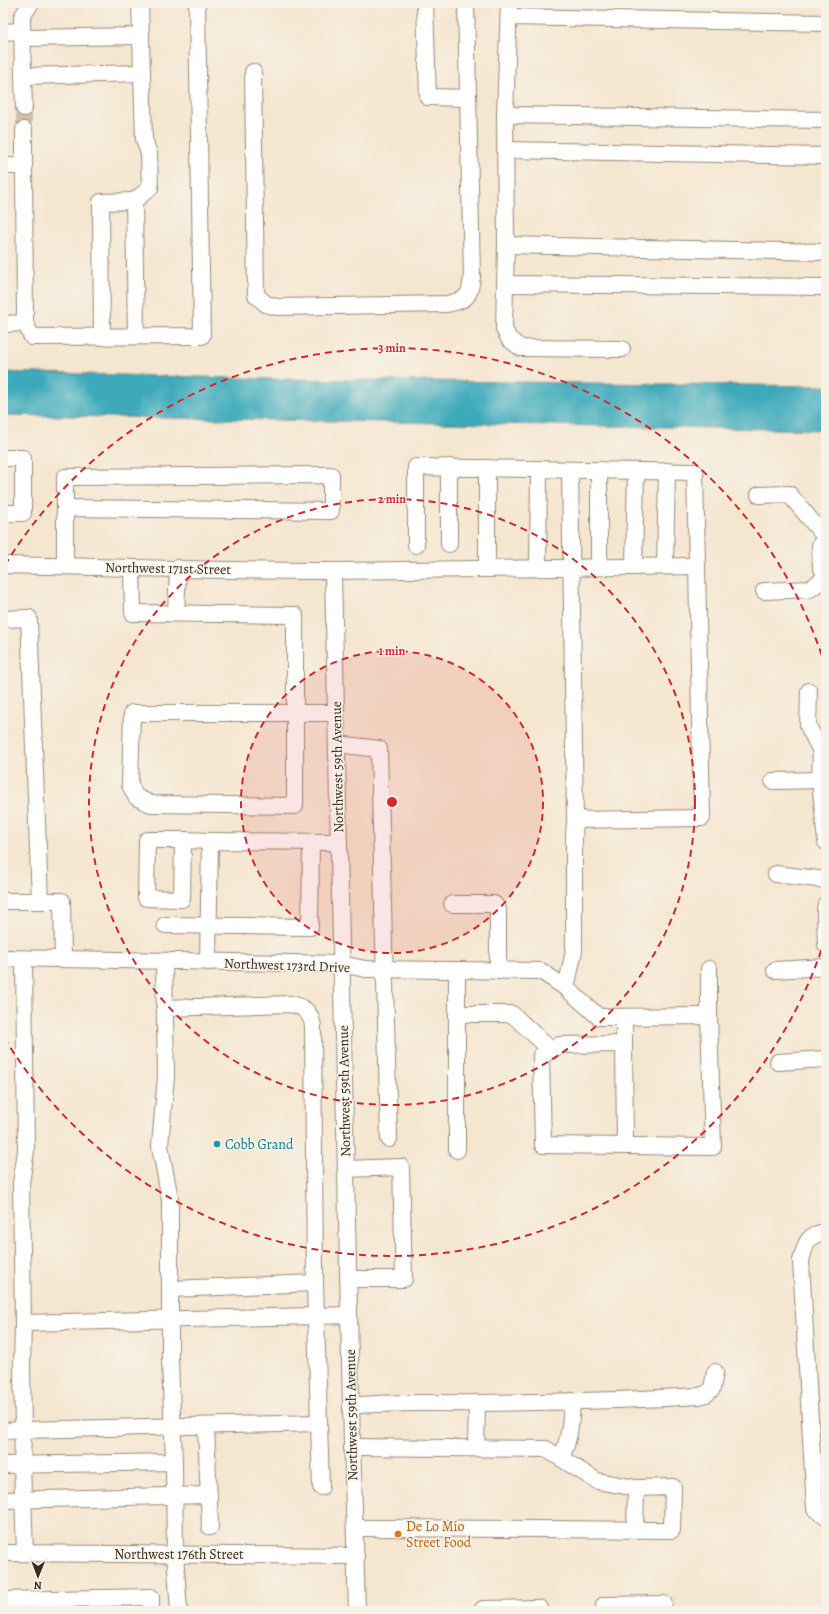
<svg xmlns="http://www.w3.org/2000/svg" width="829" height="1614" viewBox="0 0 829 1614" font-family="Alegreya,serif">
  <rect width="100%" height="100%" fill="#f7f3e8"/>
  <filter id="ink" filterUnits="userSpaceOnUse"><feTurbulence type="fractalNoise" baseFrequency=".025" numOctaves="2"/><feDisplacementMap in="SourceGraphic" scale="8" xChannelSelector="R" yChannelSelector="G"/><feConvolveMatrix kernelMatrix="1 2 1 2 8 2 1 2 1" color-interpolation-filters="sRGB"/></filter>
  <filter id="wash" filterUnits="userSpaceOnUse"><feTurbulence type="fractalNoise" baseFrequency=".012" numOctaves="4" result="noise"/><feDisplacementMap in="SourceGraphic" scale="16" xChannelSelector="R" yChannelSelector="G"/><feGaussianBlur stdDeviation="0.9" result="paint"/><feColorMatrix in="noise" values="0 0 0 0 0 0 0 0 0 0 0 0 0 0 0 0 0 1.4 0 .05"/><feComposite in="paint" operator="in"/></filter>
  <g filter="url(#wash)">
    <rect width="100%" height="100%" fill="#f5e6d0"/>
    <polygon fill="#3caabb" stroke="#3c6a6c" points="3,372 276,379 826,386 826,430 3,415"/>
  </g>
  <g filter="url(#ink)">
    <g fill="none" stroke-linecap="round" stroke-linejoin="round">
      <polyline stroke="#d0c0ac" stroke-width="16" stroke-dasharray="16 8" stroke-linecap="butt" points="24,108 24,130"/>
      <defs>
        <g id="minor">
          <polyline points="31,3 22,17 23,76 142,73 140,3"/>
          <polyline points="425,3 428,97 468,98"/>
          <polyline points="509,3 505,115 506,245 504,329 509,339 521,348 622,349"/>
          <polyline points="509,17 826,23"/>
          <polyline points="3,32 22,31"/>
          <polyline points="23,38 141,36"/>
          <path d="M253,72L256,295L266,304L277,307L447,304C467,300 470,297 472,277L466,3"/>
          <polyline points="23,76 24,108"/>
          <polyline points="505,115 826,120"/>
          <polyline points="24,130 24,166"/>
          <polyline points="506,150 826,156"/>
          <polyline points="3,166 24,166 25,323 3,324"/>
          <polyline points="506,245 826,252"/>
          <polyline points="505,284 826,287"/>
          <polyline points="25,323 32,337 202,336 197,3"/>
          <polyline points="136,336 134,201 150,188 149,154 144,139 142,73"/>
          <polyline points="102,337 101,202 134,201"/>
          <polyline points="3,458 23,458 23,513 3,513"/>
          <polyline points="449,467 449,544"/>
          <polyline points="487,468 487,569"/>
          <polyline points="599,470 599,567"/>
          <polyline points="759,495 789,494 826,538"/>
          <polyline points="65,508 331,511 331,475 65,477 65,566"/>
          <polyline points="825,538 820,545 821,567 826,574"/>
          <polyline points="416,545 416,467 695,472 697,566"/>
          <path d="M3,565C113,567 224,571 334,571C455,570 576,568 697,566L702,818L575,820C574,703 572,586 570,470"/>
          <polyline points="665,566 667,471"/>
          <polyline points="634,567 636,471"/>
          <polyline points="132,568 133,613 295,615 295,806 151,804 136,797 130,785 132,713 336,713"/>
          <polyline points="538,568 539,469"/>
          <polyline points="333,571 351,1406 357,1611"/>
          <polyline points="764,591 810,589 826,577"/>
          <polyline points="176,613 178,568"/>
          <polyline points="3,619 29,618 40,901"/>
          <polyline points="809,691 808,726 821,751"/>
          <polyline points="337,744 379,749 389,1139"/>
          <polyline points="821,751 820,780 826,842"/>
          <polyline points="773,781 820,780"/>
          <polyline points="183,840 147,840 146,898 182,899 183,840 210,841"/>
          <polyline points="776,874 826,880"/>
          <polyline points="3,901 62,901 63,959"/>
          <polyline points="452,904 494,904 498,909 498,971"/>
          <polyline points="826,904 825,911 826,945"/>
          <polyline points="165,925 310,927 311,842"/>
          <polyline points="3,958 342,964 365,969 541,971 566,988 599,1017 709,1016 713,1147 543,1145 541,1056 560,1045 624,1044 624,1017"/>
          <polyline points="164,961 166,1076 160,1146 170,1199 170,1360 174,1462"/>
          <polyline points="208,962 210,841 339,842"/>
          <polyline points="775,970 826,967"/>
          <polyline points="566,988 574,951 574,837 575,820"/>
          <path d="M165,1008L290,1004C304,1006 311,1013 313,1026L315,1283"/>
          <polyline points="457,1014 457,970"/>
          <polyline points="709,1016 709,969"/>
          <polyline points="624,1044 625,1146"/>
          <polyline points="778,1062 826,1059"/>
          <polyline points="457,1150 457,1014 512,1014 551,1050"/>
          <polyline points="346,1169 401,1167 404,1279 348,1279"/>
          <path d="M826,1232C806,1235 806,1243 801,1261L815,1509L826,1516"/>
          <polyline points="171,1289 315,1283 316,1316 349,1315"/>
          <polygon points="316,1316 319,1423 23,1430 22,1367 23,1323"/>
          <polyline points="23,1323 21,1183 26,1151 24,959"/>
          <path d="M351,1406C393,1401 435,1404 478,1403C552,1402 625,1401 699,1396L706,1394L712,1389L715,1372"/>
          <polyline points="319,1423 321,1487"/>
          <polyline points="206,1426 210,1527"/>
          <polyline points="3,1431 23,1430 22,1465 25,1553"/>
          <polyline points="352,1447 546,1449 597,1481 636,1488"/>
          <polyline points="476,1448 477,1403"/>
          <path d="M561,1458C570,1439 571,1421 572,1401"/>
          <polyline points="3,1465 174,1462 175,1554 179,1611"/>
          <polyline points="3,1500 209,1495"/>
          <polyline points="355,1528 374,1528 672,1530 673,1487 636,1488 635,1529"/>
          <polyline points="3,1553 356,1556"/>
          <polyline points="3,1600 151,1597 151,1611"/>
          <polyline points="604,1605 664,1604"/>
          <polyline points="483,1609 539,1608"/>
        </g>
      </defs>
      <use href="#minor" stroke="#988877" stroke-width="18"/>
      <use href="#minor" stroke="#fff" stroke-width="16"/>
    </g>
  </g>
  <circle cx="392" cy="802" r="151" fill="#d62828" fill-opacity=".12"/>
  <g fill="none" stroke="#d62828" stroke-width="2" stroke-dasharray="7 5">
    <circle cx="392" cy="802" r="151"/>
    <circle cx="392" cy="802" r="303"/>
    <path d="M825 939A454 454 0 0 1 5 1039M5 565A454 454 0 0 1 825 665"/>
  </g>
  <circle fill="#0f9aa8" stroke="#f7f3e8" stroke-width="1.5" cx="217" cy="1144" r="4"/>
  <circle fill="#e8710a" stroke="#f7f3e8" stroke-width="1.5" cx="398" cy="1534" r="4"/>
  <g text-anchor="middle" stroke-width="3" stroke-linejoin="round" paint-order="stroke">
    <g font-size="14" fill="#3b2a1e" stroke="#f7f3e8">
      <text transform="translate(168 568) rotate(1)" y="5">Northwest 171st Street</text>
      <text transform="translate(337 767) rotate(-91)" y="5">Northwest 59th Avenue</text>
      <text transform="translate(287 965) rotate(2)" y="5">Northwest 173rd Drive</text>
      <text transform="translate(344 1091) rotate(-91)" y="5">Northwest 59th Avenue</text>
      <text transform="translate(351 1415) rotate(-91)" y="5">Northwest 59th Avenue</text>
      <text x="179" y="1559">Northwest 176th Street</text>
    </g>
    <g font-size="14" fill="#0d838f" stroke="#f7f3e8" text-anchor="start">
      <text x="225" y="1149">Cobb Grand</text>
    </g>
    <g font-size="14" fill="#c56008" stroke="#f7f3e8" text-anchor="start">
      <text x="406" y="1531">De Lo Mío<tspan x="406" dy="16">Street Food</tspan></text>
    </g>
  </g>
  <circle cx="392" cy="802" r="6" fill="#d62828" stroke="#f7f3e8" stroke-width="2"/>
  <g font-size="12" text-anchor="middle" font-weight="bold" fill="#d62828" stroke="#f7f3e8" stroke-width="3" stroke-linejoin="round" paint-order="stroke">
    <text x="392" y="352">3 min</text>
    <text x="392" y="503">2 min</text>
    <text x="392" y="655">1 min</text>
  </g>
  <rect width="829" height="1614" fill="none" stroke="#f7f3e8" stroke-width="16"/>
  <g transform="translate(38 1576) rotate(181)" stroke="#f7f3e8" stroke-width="3" paint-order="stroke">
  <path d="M0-3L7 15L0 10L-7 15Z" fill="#3b2a1e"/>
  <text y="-6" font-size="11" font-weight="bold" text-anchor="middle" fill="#3b2a1e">N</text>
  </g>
</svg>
